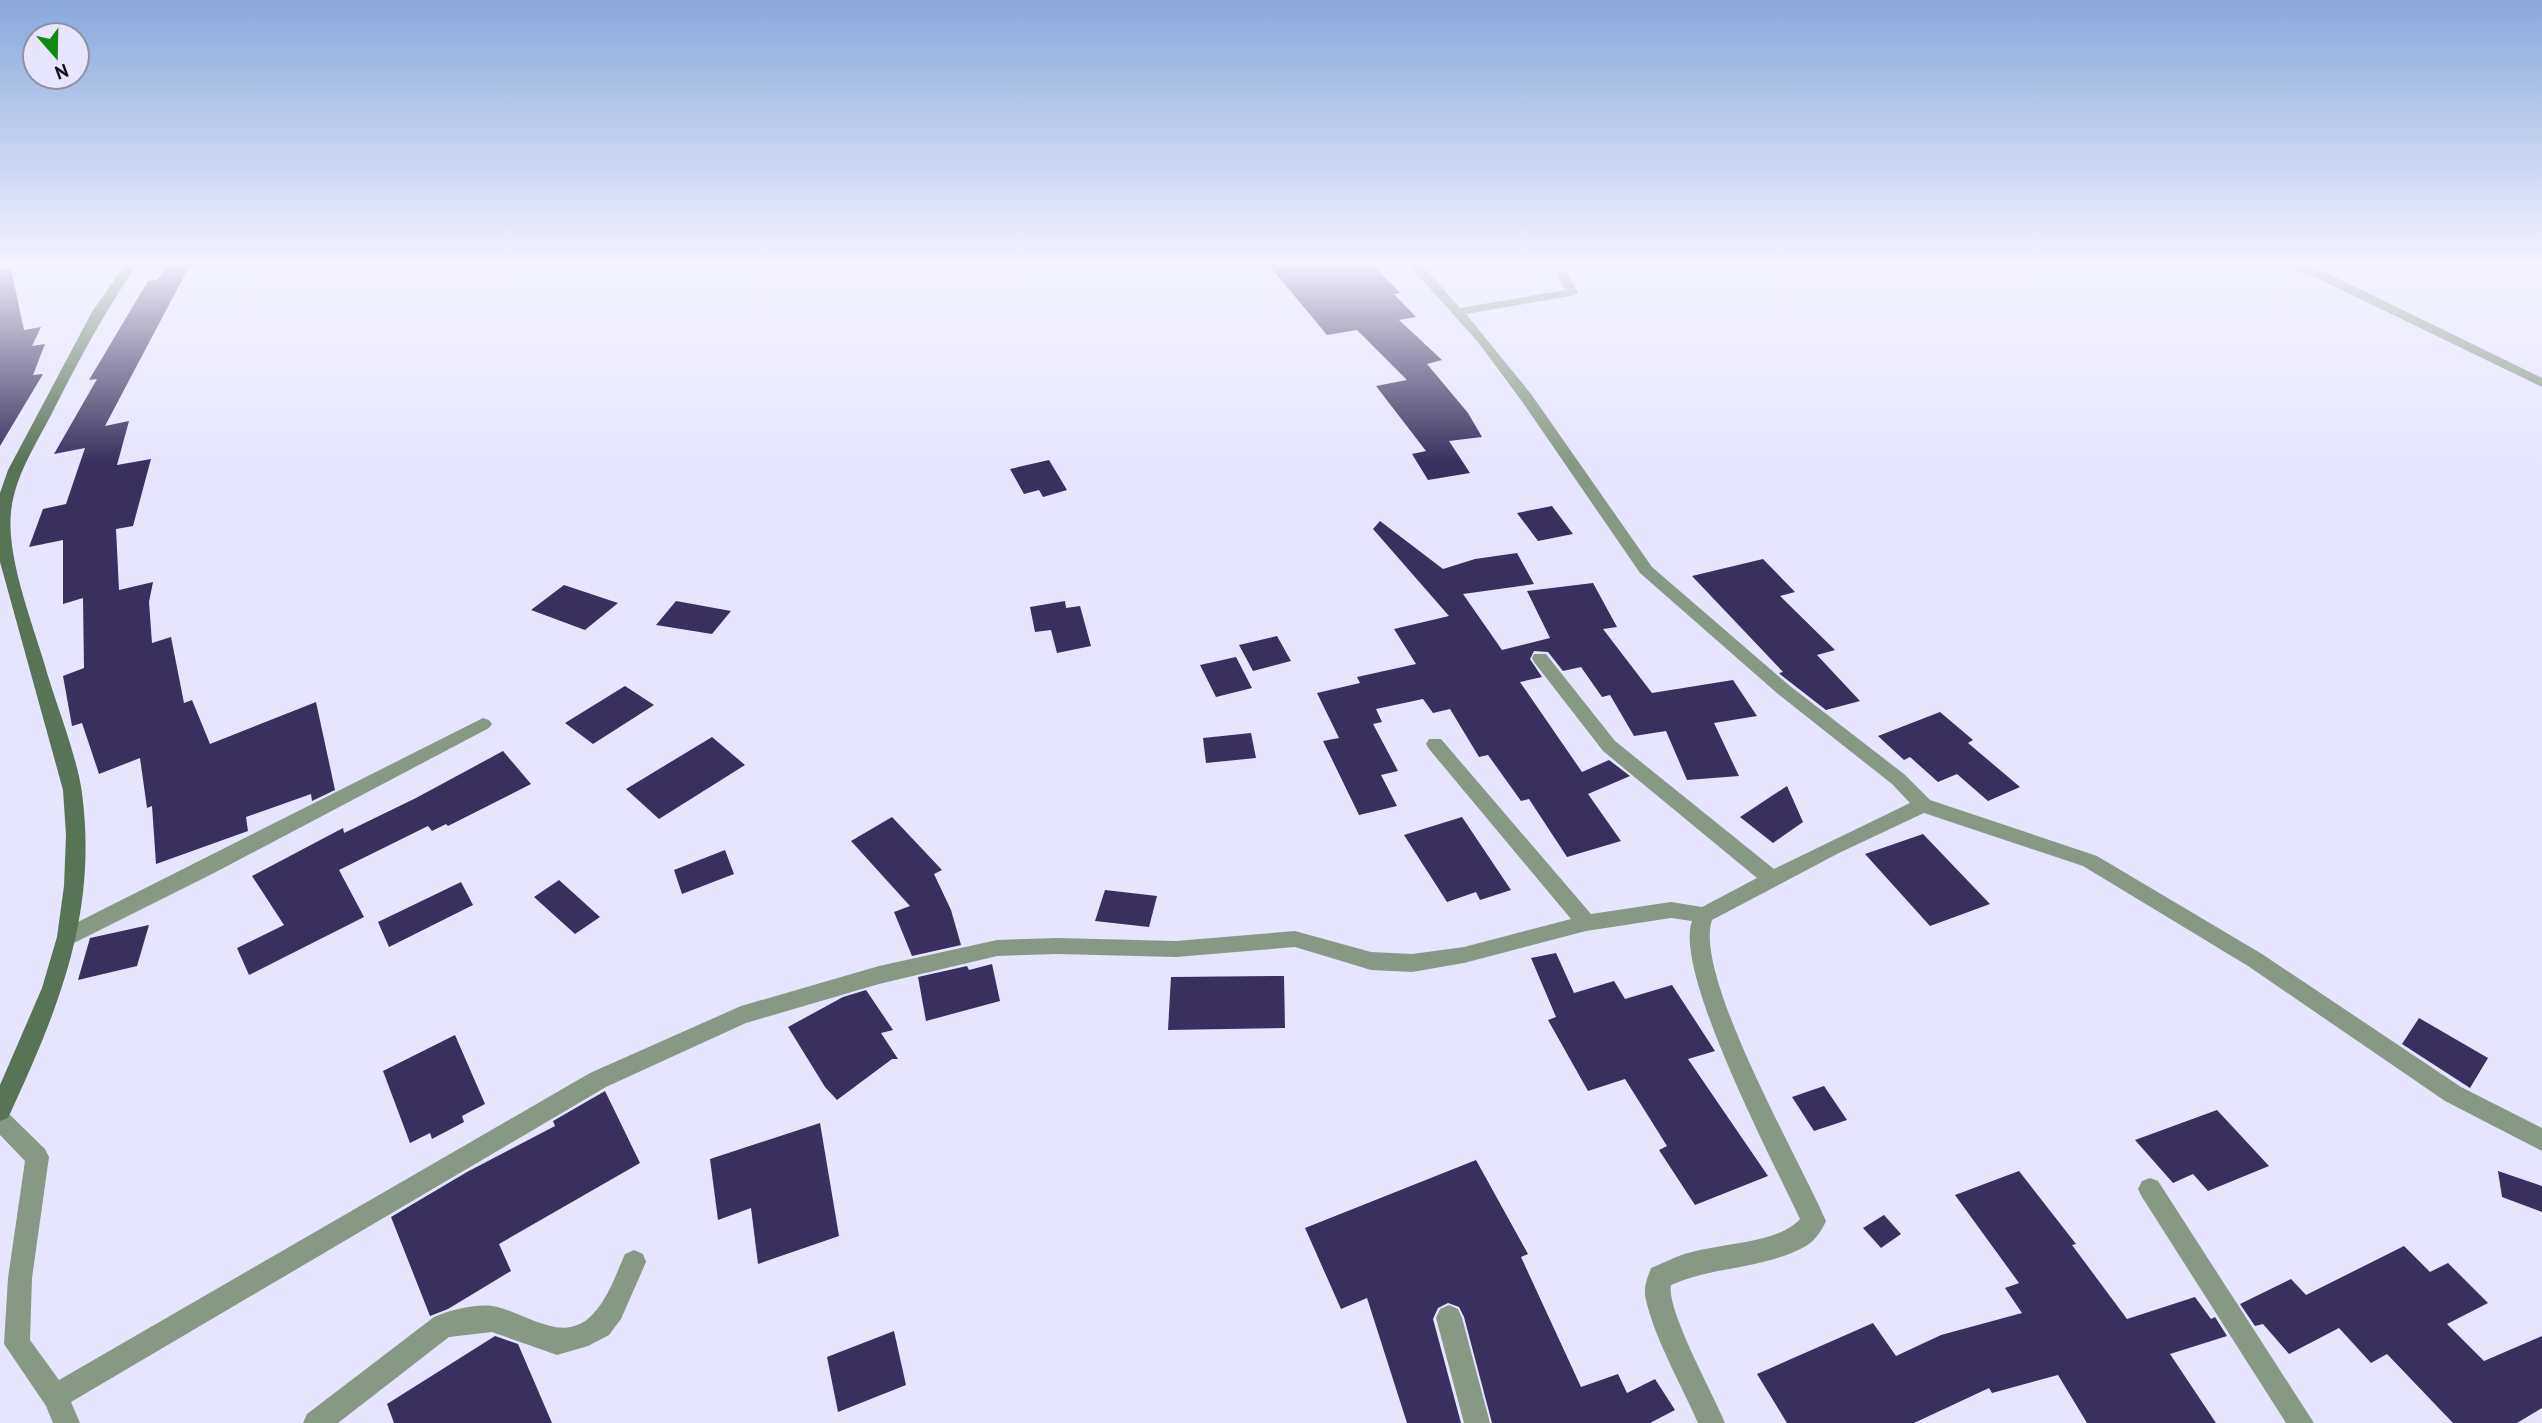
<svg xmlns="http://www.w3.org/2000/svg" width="2542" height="1423" viewBox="0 0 2542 1423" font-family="'PT Sans',sans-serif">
  <rect width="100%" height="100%" fill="#e7e5fe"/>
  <g fill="#39305f">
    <polygon points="170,263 191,263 105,426 129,421 117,465 151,459 133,526 116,529 119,590 153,582 149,602 152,643 171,637 184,703 192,700 210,744 316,702 335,790 312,801 311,794 246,817 248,831 156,864 152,806 147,808 140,758 99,774 82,723 72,726 63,676 84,668 83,598 63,604 63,540 29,547 43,509 66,504 85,448 54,454 97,379 89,380 148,281 157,280"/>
    <polygon points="1267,263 1371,263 1400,293 1394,294 1416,317 1399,320 1442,360 1427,364 1468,413 1482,437 1449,441 1470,473 1428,480 1412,454 1426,451 1376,386 1407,380 1357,330 1327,335"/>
    <polygon points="11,269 24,330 41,327 32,346 45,344 33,375 43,374 0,446 0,270"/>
    <polygon points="1049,460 1067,490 1043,497 1039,490 1024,494 1010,469"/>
    <polygon points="1552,506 1573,534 1538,541 1517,513"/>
    <polygon points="1380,521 1443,569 1475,559 1517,553 1534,584 1463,594 1502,650 1550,638 1527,591 1593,583 1617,627 1603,629 1652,693 1733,680 1757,716 1714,723 1739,776 1687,780 1666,731 1634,736 1610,695 1602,697 1581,667 1563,671 1548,652 1534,651 1530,659 1542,677 1520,682 1582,772 1609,760 1630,776 1588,794 1621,841 1567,857 1529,799 1521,801 1488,755 1479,757 1450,709 1433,713 1423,699 1376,709 1382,722 1373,724 1398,771 1381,775 1397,806 1359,815 1323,741 1339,738 1317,693 1360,683 1357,677 1416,664 1394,629 1449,616 1373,529"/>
    <polygon points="1763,559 1795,592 1780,596 1835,650 1817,655 1860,701 1826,710 1781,675 1779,673 1783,672 1692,576"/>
    <polygon points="564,585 618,603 585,630 531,610"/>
    <polygon points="676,601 731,611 712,634 656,625"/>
    <polygon points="1065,601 1066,608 1080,606 1091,646 1057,653 1051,630 1035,632 1030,607"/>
    <polygon points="1277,636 1291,661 1253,671 1239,645"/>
    <polygon points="1236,657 1252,688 1216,697 1200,665"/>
    <polygon points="625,686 654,705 593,744 565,723"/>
    <polygon points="1940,712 1973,740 1968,743 2020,787 1988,801 1957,774 1938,782 1910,757 1904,760 1878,736"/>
    <polygon points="1251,733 1256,758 1206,763 1203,738"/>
    <polygon points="712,737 745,765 659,819 626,789"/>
    <polygon points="503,751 531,784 448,826 446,824 432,831 428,826 339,870 364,917 249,975 237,948 284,925 252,876 343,828 344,833 416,798"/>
    <polygon points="1787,786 1803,822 1773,843 1740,817"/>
    <polygon points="892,817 942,870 934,874 951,910 961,945 912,956 894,912 910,906 851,841"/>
    <polygon points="1462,817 1511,890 1480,900 1476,892 1447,902 1404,835"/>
    <polygon points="1923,834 1990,904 1930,926 1865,854"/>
    <polygon points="725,850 734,874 682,894 674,870"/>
    <polygon points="559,880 600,917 575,934 534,897"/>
    <polygon points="461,882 473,905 389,947 378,922"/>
    <polygon points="1105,890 1157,896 1149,927 1095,921"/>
    <polygon points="149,925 137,966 78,980 90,938"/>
    <polygon points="1556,953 1574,993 1614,981 1625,999 1672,985 1715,1051 1688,1059 1768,1176 1695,1205 1659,1150 1667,1146 1625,1079 1588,1091 1548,1020 1556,1017 1531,958"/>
    <polygon points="992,964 1000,1001 926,1021 918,977 967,966 969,970"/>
    <polygon points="1284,976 1285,1028 1168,1030 1171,977"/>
    <polygon points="866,990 893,1030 881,1033 898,1059 892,1059 837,1100 825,1087 788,1027 843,997"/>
    <polygon points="2419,1018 2488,1058 2470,1088 2402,1044"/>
    <polygon points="455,1035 485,1104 462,1116 464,1122 432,1139 430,1133 410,1143 383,1071"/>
    <polygon points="1824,1086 1847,1120 1814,1131 1792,1097"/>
    <polygon points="605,1091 640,1163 499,1244 511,1271 448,1309 430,1316 391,1217 467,1172 555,1126 553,1121"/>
    <polygon points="2217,1110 2269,1166 2208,1191 2193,1174 2173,1183 2135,1140"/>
    <polygon points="820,1123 839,1236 758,1264 751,1208 718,1220 710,1159"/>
    <polygon points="1476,1160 1528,1254 1521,1257 1581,1387 1618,1374 1627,1393 1655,1379 1675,1410 1650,1423 1492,1423 1464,1317 1459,1307 1448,1303 1438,1308 1433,1319 1461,1423 1407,1423 1367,1298 1341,1309 1305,1228"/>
    <polygon points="2019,1171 2076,1244 2072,1245 2127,1319 2195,1297 2211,1319 2215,1317 2227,1336 2170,1354 2216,1423 2087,1423 2058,1375 1992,1393 1989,1388 1914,1423 1787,1423 1757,1374 1873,1323 1896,1356 1941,1335 2022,1313 2005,1288 2019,1283 1955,1195"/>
    <polygon points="2498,1171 2542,1186 2542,1212 2502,1197"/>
    <polygon points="1884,1215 1901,1234 1881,1248 1863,1228"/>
    <polygon points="2404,1246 2430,1272 2448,1263 2488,1303 2447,1324 2484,1361 2542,1336 2542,1408 2517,1423 2453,1423 2387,1354 2371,1363 2339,1328 2289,1354 2263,1324 2255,1326 2240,1304 2291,1279 2306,1295"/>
    <polygon points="894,1331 906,1385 838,1412 827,1357"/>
    <polygon points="495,1336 518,1344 552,1423 394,1423 387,1404"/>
  </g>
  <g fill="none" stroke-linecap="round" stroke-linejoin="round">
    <g fill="#879985" fill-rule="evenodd">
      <path d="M1407,263H1420L1460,308L1565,290L1556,275L1566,272L1578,292L1576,295L1466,314L1531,394L1652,567L1790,686L1904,774L1930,800L2097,856L2262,954L2461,1087L2542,1128V1151L2445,1101L2248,966L2083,866L1924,813L1839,853L1712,920C1693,976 1801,1162 1826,1221C1822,1230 1815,1241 1806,1246C1765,1269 1714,1266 1671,1285C1666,1310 1714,1395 1725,1423H1698C1682,1386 1652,1334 1645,1295C1644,1286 1648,1276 1651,1268C1664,1263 1678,1255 1692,1252C1723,1243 1779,1243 1800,1219C1775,1165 1673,972 1692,921L1671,918L1586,931L1464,963L1412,972L1371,970L1295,947L1176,957L1057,954L997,956L879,984L746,1023L606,1087L71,1402L80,1423H53L46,1406L4,1344L8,1278L25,1161L0,1135V1110L8,1113L45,1149L49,1157L32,1278L30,1340L59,1380L590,1073L741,1006L879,966L997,940L1057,938L1176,941L1295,931L1371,952L1412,954L1464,947L1571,919L1429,749L1426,744L1429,739H1441L1591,914L1671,902L1702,907L1757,878L1603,751L1534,662L1532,658L1534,654H1546L1615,741L1774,869L1910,803L1892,784L1778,694L1640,573L1521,400L1478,342Z"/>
      <polygon points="2276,263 2295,263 2325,272 2542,378 2542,387 2317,278"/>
      <polygon points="483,718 489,720 492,724 489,728 214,873 74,943 67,945 60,943 57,937 60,931"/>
      <polygon points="2150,1178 2158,1181 2314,1423 2286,1423 2142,1197 2138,1189 2142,1181"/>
      <path d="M634,1250L643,1254L646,1262L621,1319L609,1335L588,1346L557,1355L492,1332L449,1337L338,1423H303L307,1414L434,1317C451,1310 474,1304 492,1306C525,1311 562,1346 592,1315C608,1299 616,1274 625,1254Z"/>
      <polygon points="1449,1305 1458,1309 1462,1318 1490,1423 1464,1423 1436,1318 1440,1309"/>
    </g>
    <path fill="#597356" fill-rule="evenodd" d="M126,263H138C104,312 78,362 51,415C35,446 15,476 11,512C6,560 35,629 48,676C59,712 77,757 82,793C98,915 58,1010 8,1118L0,1121V1085L42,988L57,937L64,886L66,835L63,790L0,562V493L8,470L92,312Z"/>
  </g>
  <linearGradient id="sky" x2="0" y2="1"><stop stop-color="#89a7dc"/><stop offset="0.57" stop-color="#f4f3ff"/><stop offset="1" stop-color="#f4f3ff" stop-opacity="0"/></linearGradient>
  <rect width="2542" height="462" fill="url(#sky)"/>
  <g transform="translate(56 56) rotate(160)"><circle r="33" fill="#e7e5fe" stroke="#918fa2" stroke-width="2"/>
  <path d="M0-5L12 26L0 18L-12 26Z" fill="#0f890e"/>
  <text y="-10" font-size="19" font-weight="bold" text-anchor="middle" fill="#100f17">N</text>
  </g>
</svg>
